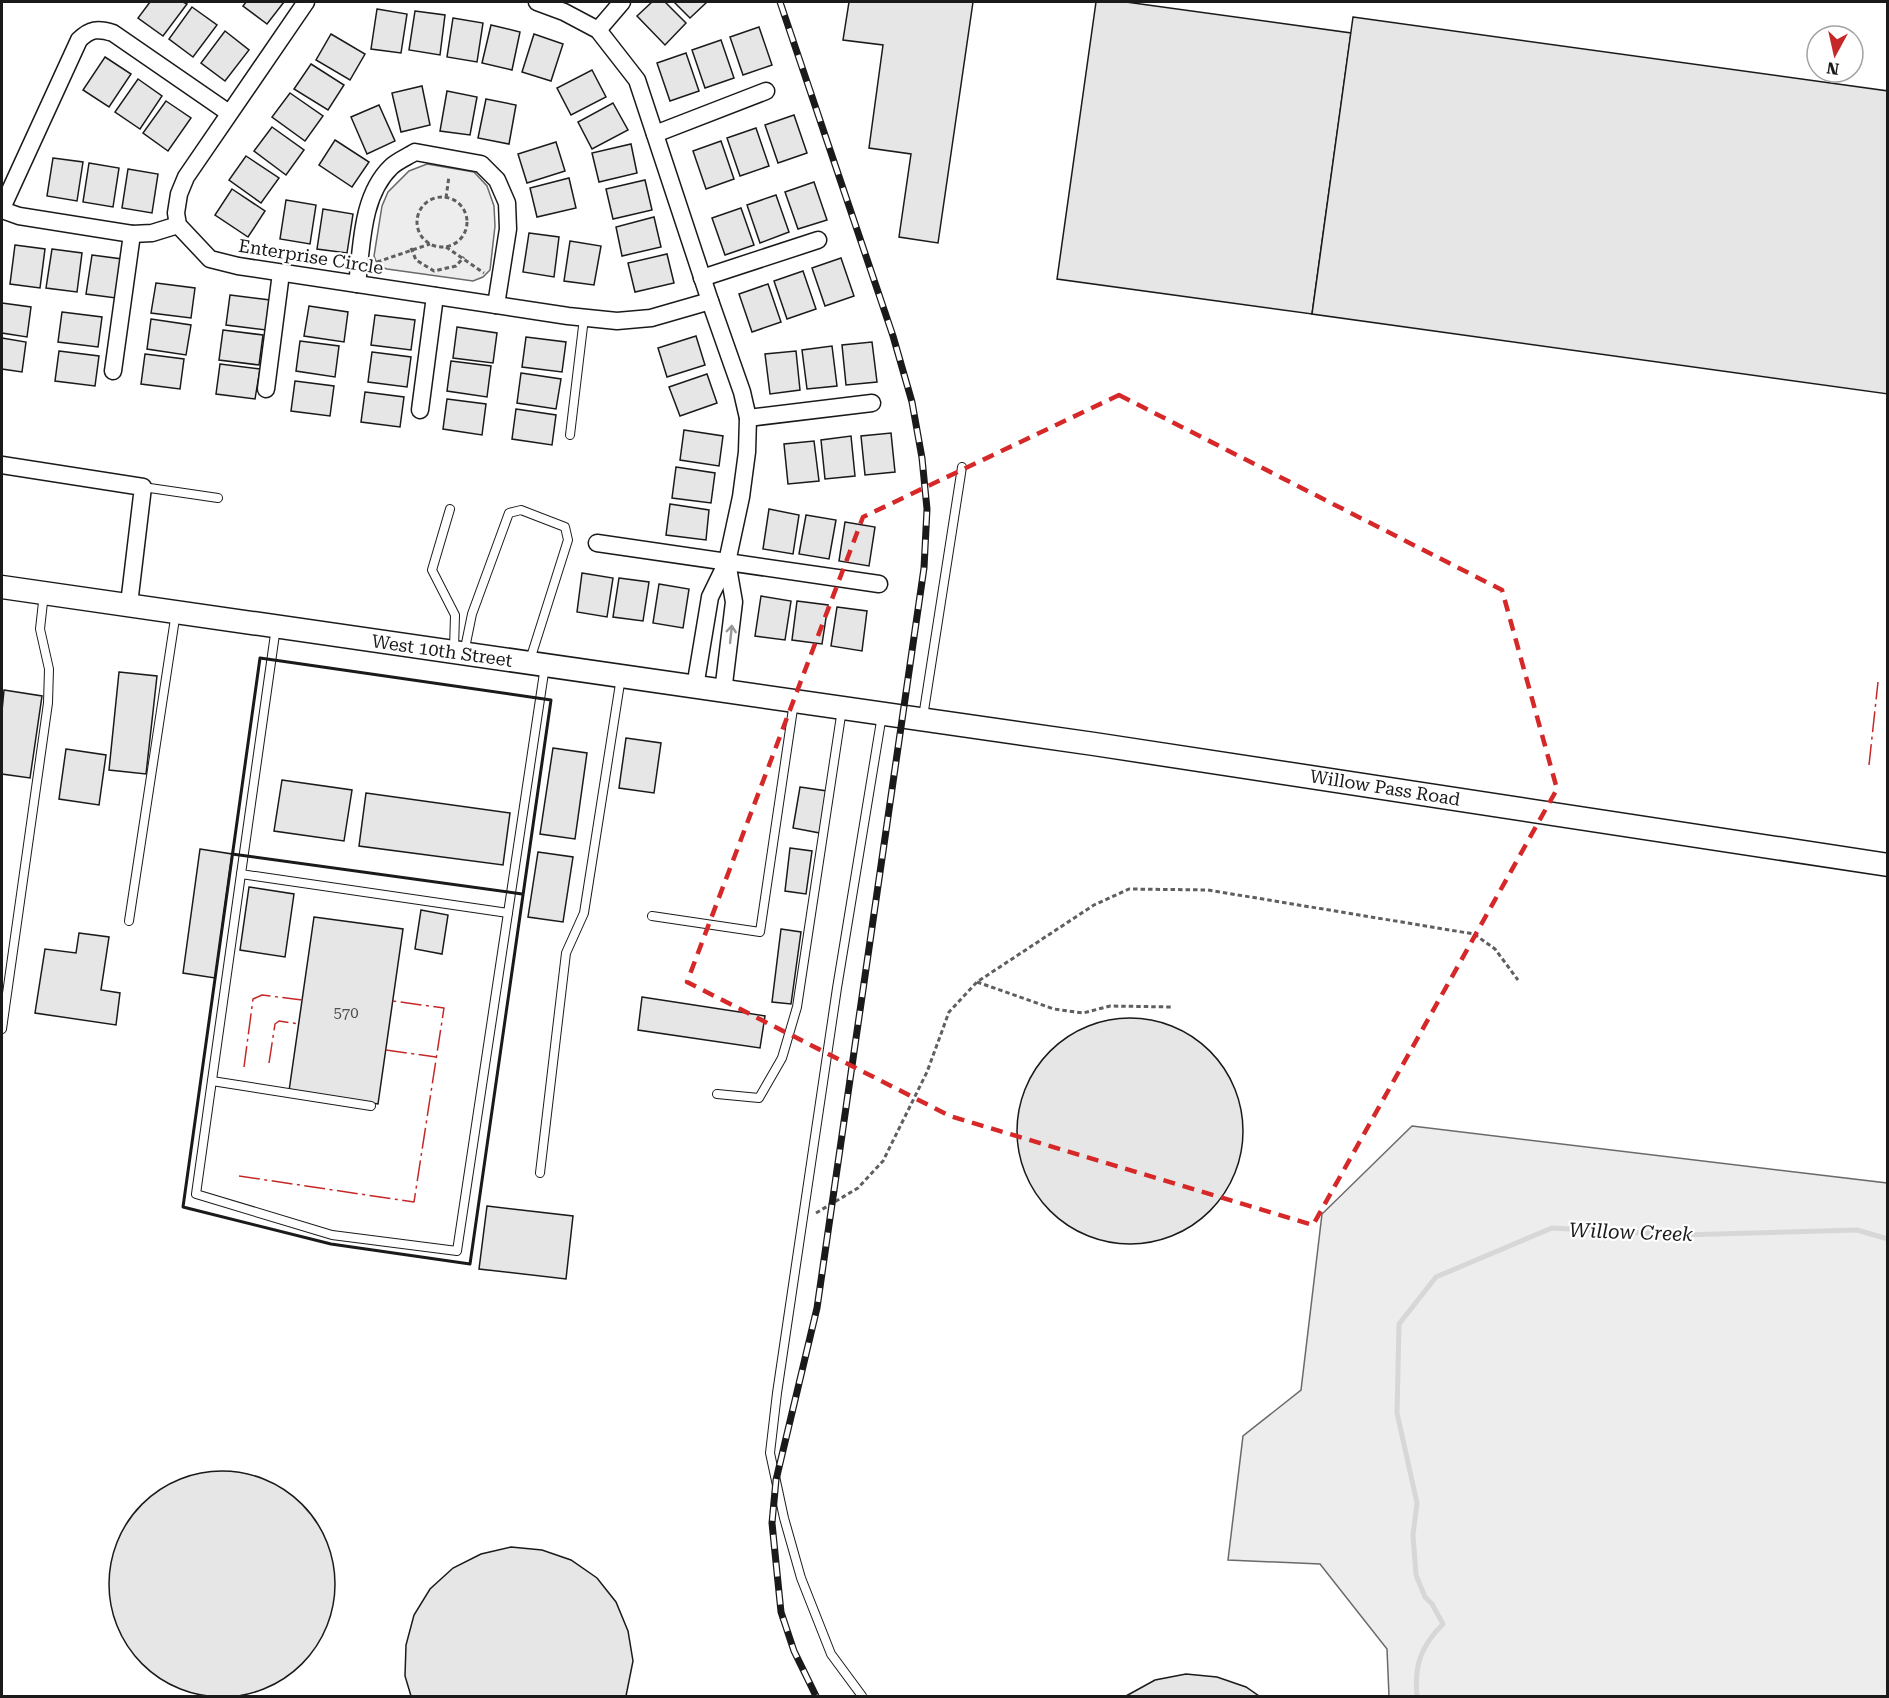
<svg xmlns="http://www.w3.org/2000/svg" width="1889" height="1698" viewBox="0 0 1889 1698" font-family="'Roboto Serif',serif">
  <rect width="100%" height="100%" fill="#fff"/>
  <g fill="#ededed" stroke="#6a6a6a" stroke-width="1.5">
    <polygon points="427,164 474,172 487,186 494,206 495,226 490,270 483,277 473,281 387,269 378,266 374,256 382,206 388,192 409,171"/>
    <polygon points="1412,1126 1887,1183 1887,1696 1389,1696 1387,1649 1320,1564 1228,1560 1243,1436 1301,1390 1322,1214"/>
  </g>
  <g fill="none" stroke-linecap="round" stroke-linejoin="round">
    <path stroke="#d7d7d7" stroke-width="5" d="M1417,1696C1414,1665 1421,1646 1443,1624L1432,1604L1425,1597L1416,1575L1413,1535L1417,1503L1397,1413L1399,1324L1436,1277L1552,1228L1680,1235L1857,1230L1888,1239"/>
  </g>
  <g fill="#e6e6e6" stroke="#1a1a1a" stroke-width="1.5">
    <polygon points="150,2 183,2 187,4 163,36 138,18"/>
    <polygon points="246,2 284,2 267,24 243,6"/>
    <polygon points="652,2 665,2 686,23 665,45 637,16"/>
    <polygon points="674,2 707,2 690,18"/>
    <polygon points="849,2 973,2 938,243 899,237 911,154 869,148 883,45 843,40"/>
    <polygon points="1096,2 1126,2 1351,33 1312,314 1057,279"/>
    <polygon points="192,7 217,25 193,57 169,39"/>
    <polygon points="377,9 407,14 401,53 371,49"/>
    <polygon points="415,11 445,15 440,55 409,50"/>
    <polygon points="1353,17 1888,91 1888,394 1312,314"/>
    <polygon points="453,18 483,23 477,62 447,57"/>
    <polygon points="491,25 520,32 512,70 482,63"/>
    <polygon points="759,27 772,65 743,75 730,37"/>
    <polygon points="225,31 249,50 225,81 201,63"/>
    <polygon points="331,34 365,54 350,80 316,60"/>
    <polygon points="534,34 563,44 551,81 522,72"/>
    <polygon points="721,40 734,78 705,88 692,50"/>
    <polygon points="686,53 699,91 670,101 657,63"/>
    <polygon points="105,57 131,74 109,107 83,90"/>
    <polygon points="311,64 344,85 328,110 294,89"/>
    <polygon points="592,70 606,97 571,115 557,88"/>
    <polygon points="138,79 162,96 140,129 115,112"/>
    <polygon points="422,86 430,125 401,132 392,93"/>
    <polygon points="447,91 477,97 470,135 440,131"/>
    <polygon points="290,93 323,116 305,141 272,117"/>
    <polygon points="486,99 516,105 509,144 478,138"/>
    <polygon points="166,101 191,118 168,151 143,133"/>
    <polygon points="613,103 628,130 592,149 578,122"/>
    <polygon points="379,105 395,141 367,154 351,117"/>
    <polygon points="794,115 807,153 778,163 765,125"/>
    <polygon points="272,127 304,150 286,175 254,151"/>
    <polygon points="756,128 769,166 740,176 727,138"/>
    <polygon points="335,140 369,162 352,187 319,165"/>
    <polygon points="721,141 734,179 706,189 693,151"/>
    <polygon points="556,142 565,171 527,183 518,154"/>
    <polygon points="631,144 637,173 599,182 592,153"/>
    <polygon points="246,156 279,178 261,203 229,180"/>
    <polygon points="53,158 83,162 77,201 47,196"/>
    <polygon points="89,163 119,168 113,207 83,202"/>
    <polygon points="128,169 158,174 152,213 122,208"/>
    <polygon points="569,178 576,208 537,217 530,188"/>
    <polygon points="645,180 652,210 613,219 606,189"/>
    <polygon points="814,182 827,220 798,229 785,192"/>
    <polygon points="232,189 265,211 248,237 215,215"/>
    <polygon points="776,195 789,232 760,243 747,205"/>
    <polygon points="286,200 316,205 310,244 280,239"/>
    <polygon points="741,208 754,245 725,255 712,218"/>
    <polygon points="323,209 353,214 347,253 317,249"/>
    <polygon points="654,217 661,247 622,256 616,227"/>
    <polygon points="529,233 559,237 554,277 523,272"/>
    <polygon points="570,241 601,246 594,285 564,281"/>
    <polygon points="15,245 45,249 40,288 10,284"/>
    <polygon points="52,249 82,253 77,292 46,288"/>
    <polygon points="667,254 674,283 635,292 628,263"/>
    <polygon points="92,255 122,259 116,298 86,294"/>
    <polygon points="841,258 854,296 825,306 812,268"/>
    <polygon points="803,271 816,309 787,319 774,281"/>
    <polygon points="156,283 195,288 191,318 151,313"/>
    <polygon points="768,284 781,322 752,332 739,294"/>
    <polygon points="230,295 270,300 266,330 226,325"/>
    <polygon points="2,303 31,307 27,337 2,333"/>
    <polygon points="309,306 348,312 344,342 304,336"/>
    <polygon points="62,312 102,317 98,347 58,342"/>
    <polygon points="375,315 415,320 411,350 371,345"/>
    <polygon points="151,319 191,325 186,355 147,349"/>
    <polygon points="457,327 497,333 493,363 453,358"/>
    <polygon points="223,330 263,335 259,365 219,360"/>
    <polygon points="696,336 705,365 667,377 658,348"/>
    <polygon points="526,337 566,342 562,372 522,367"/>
    <polygon points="2,338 26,342 22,372 2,369"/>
    <polygon points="300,341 339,346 335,377 296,371"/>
    <polygon points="872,342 877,382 846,385 842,345"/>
    <polygon points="832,346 837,386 807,389 802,350"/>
    <polygon points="59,351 99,356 95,386 55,381"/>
    <polygon points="796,351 800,390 770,394 765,354"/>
    <polygon points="372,352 411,357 407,387 368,382"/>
    <polygon points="145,354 184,359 180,389 141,384"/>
    <polygon points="451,361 491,366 487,397 447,391"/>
    <polygon points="220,364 260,369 255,399 216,394"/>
    <polygon points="521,373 561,379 556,409 517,403"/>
    <polygon points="707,374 717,403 680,416 669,387"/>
    <polygon points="295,381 334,386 330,416 291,411"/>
    <polygon points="365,392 404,397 400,427 361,422"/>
    <polygon points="447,399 486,404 482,435 443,429"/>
    <polygon points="516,409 556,415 552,445 512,439"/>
    <polygon points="684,430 723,436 719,466 680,460"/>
    <polygon points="891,433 895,472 865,475 861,436"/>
    <polygon points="851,436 855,476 825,479 821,440"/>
    <polygon points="814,441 819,481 788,484 784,444"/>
    <polygon points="676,467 715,473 711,503 672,498"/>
    <polygon points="670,504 709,510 706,540 666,535"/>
    <polygon points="769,509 799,515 793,554 763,549"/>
    <polygon points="806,515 836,520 829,559 799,554"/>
    <polygon points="845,522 875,527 869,566 839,561"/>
    <polygon points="582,573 613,578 607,617 577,612"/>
    <polygon points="619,578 649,582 643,621 613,617"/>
    <polygon points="659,584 689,589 683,628 653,623"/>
    <polygon points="761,596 791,601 785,640 755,636"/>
    <polygon points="797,601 828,605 822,644 792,640"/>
    <polygon points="837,607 867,611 862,651 831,646"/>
    <polygon points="119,672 157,676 146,774 109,770"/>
    <polygon points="4,690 42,696 30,778 2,774 2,711"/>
    <polygon points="626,738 661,743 654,793 619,788"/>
    <polygon points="553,748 587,753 575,839 540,834"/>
    <polygon points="66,749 106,755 99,805 59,799"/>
    <polygon points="282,780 352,790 344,841 274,831"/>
    <polygon points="800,787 827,791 820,833 793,828"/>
    <polygon points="366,793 510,813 503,865 359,846"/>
    <polygon points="790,848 812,851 806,894 785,891"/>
    <polygon points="200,849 232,854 215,978 183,973"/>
    <polygon points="538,852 573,857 563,922 528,917"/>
    <polygon points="249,887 294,894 285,957 240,950"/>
    <polygon points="421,910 448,915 442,954 415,949"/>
    <polygon points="314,917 403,929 378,1104 289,1091"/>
    <polygon points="781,929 801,932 791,1004 772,1002"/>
    <polygon points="79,933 109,937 101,990 120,993 116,1025 35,1013 45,949 76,953"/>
    <polygon points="642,997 765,1016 760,1048 638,1030"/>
    <circle cx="1130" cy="1131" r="113"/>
    <polygon points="487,1206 573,1216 566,1279 479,1269"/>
    <circle cx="222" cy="1584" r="113"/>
    <polygon points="511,1547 542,1550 571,1560 597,1578 616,1602 628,1631 633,1661 626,1696 411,1696 405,1676 406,1645 414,1615 430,1589 453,1568 481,1554"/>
    <polygon points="1186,1674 1217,1677 1246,1687 1259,1696 1126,1696 1155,1680"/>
  </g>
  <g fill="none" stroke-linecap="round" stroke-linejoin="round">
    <defs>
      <g id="service">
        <polyline points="570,435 584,318"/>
        <polyline points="143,487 218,498"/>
        <polyline points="450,509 432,570 455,615 454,649"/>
        <polyline points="276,627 241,874 508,913 545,666"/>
        <polyline points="464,653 472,614 509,513 521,510 565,527 568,540 529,663"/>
        <polyline points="923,717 962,467"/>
        <polyline points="241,874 196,1194 332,1235 457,1251 508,913"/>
        <polyline points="652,916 760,932 794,702"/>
        <polyline points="129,921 176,612"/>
        <polyline points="2,1029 48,703 49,669 40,629 44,593"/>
        <polyline points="212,1081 371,1106"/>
        <polyline points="717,1094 759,1098 782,1058 797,1007 842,709"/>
        <polyline points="540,1173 566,953 584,913 621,677"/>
        <polyline points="862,1696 831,1654 801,1578 784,1518 770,1453 777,1393 837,988 882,715"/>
      </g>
      <g id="minor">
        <polyline points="306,2 186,177 179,194 176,213 178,225 210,259 238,266 568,316 617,321 651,318 710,301 637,80 598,30 564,12 537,2"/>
        <polyline points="598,30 622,2"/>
        <polyline points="655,134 766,91"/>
        <path d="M2,208L79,40C90,29 98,28 113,33L229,113"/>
        <polyline points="2,210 19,216 132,234 152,233 178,225"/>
        <polyline points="702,278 818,240"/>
        <path d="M357,284C362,246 361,196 391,167C397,161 407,157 415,152L481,164L497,180L507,203L508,229L496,305"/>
        <polyline points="113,371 132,234"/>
        <polyline points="266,389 281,273"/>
        <polyline points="420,410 435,296"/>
        <polyline points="748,418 872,403"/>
        <polyline points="2,465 143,487 129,604"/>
        <polyline points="597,543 879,584"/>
        <polyline points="695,687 710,597 727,562 741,497 747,452 748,418 742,392 710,301"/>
        <polyline points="723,692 734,602 727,562"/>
      </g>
      <polyline id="secondary" points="2,587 1094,744 1888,865"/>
    </defs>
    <use href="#service" stroke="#1a1a1a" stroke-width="10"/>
    <use href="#minor" stroke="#1a1a1a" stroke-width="19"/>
    <use href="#secondary" stroke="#1a1a1a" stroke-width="25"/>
    <g stroke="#5f5f5f" stroke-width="3" stroke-dasharray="4.5 3" stroke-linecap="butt">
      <circle cx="442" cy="222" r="25"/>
      <polyline points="446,198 449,176"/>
      <polyline points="446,247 484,273"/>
      <polyline points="411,248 416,260 434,271 456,266 464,257"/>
      <polyline points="377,262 430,244"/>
      <polyline points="977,982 1054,1009 1083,1013 1110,1006 1172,1007"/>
      <polyline points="816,1213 858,1188 883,1161 927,1072 949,1012 977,982 1094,905 1129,889 1208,890 1474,934 1495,949 1518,980"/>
    </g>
    <use href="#service" stroke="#fff" stroke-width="8"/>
    <use href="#minor" stroke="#fff" stroke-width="16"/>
    <use href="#secondary" stroke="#fff" stroke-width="22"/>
    <defs>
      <polyline id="rail" points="780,2 893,336 912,402 922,458 927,509 924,568 817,1308 776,1480 772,1523 781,1612 794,1651 816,1696"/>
    </defs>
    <use href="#rail" stroke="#1a1a1a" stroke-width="7"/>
    <use href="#rail" stroke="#fff" stroke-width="4.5" stroke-dasharray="14" stroke-linecap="butt"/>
    <g stroke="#1a1a1a" stroke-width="3">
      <polygon points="260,658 551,700 470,1264 331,1244 183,1207"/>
      <polyline points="232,854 522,894"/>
    </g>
    <g stroke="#c62828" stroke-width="1.5" stroke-dasharray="21 4.5 3 4.5" stroke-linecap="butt">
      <polyline points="1869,765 1878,682"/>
      <polyline points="386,1050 436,1057"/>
      <polyline points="269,1063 275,1024 279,1021 299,1024"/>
      <polyline points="244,1067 253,999 262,995 302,1000"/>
      <polyline points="239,1176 414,1202 444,1008 393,1001"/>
    </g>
  </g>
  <defs><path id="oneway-shaft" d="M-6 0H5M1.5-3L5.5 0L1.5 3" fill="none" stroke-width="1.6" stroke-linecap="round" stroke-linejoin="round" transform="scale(1.5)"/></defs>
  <use stroke="#989898" href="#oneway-shaft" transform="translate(731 634) rotate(-84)"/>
  <path fill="none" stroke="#d62828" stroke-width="4.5" stroke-dasharray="12 8" stroke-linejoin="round" d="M1119,395L1502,590L1557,789L1313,1225L950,1116L687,982L863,517Z"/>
  <g text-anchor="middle" stroke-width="4.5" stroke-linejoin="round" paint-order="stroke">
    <g font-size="15" fill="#4d4d4d">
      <text x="346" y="1018">570</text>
    </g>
    <g font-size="18" fill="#1a1a1a" stroke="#fff">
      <text transform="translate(311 257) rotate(9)" y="6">Enterprise Circle</text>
      <text transform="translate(442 651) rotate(8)" y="6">West 10th Street</text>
      <text transform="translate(1385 788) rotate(9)" y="6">Willow Pass Road</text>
    </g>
    <g font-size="20" font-style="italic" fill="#1a1a1a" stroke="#fff">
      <text transform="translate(1631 1232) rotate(2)" y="7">Willow Creek</text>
    </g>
  </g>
  <rect width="1889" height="1698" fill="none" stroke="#1a1a1a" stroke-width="6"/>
  <g transform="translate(1835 54) rotate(188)"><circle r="28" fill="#ffffff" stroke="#a3a3a3" stroke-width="1.5"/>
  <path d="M0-4.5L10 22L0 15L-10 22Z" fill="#c62828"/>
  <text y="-9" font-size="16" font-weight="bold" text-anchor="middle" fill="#1a1a1a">N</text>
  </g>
</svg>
